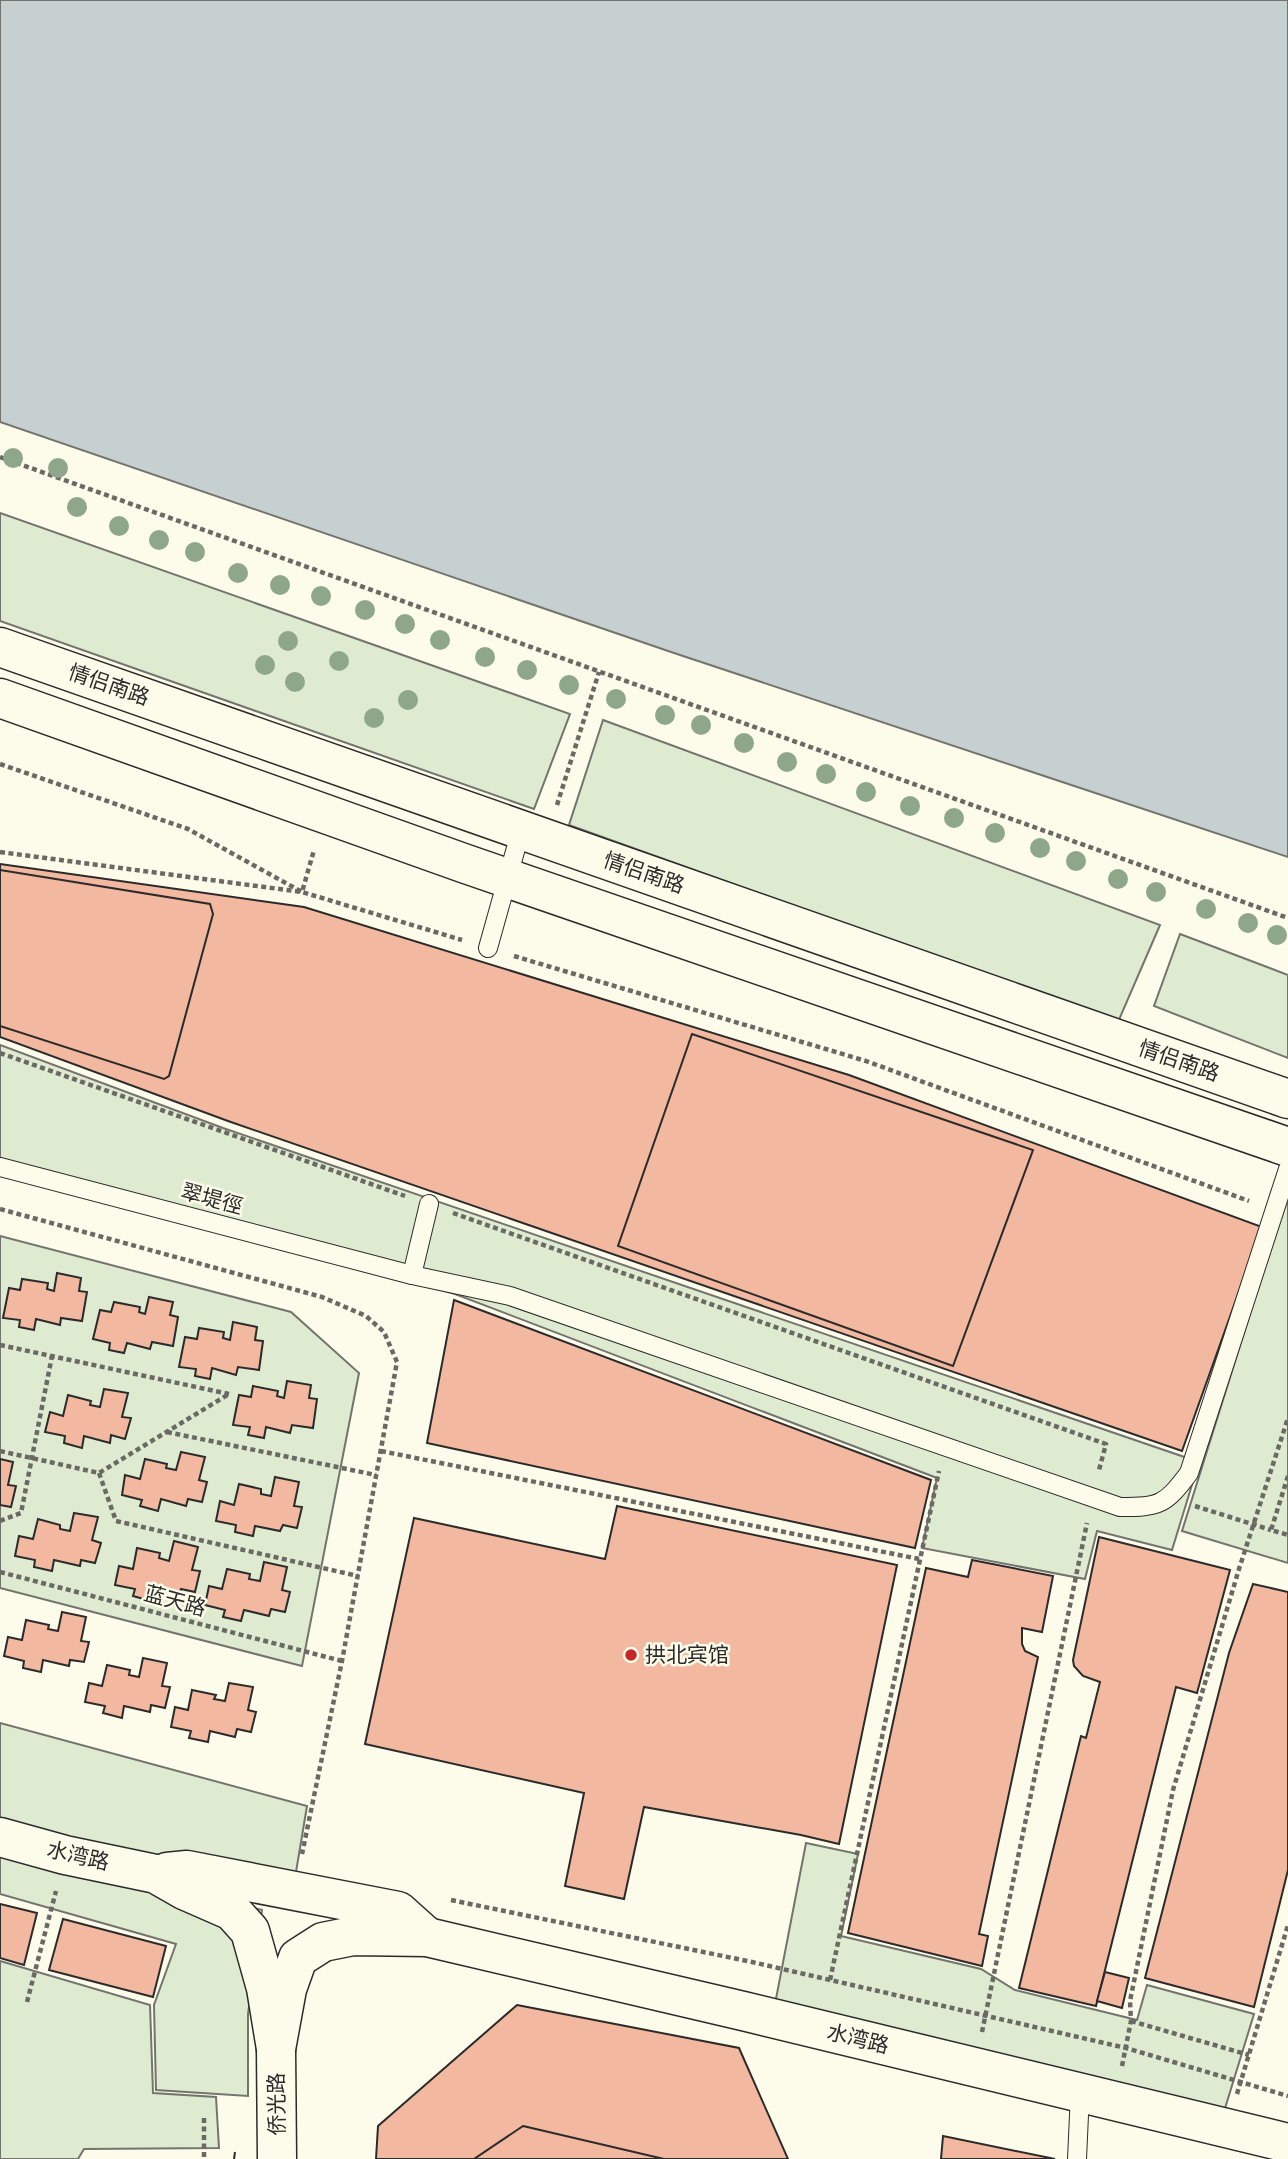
<svg xmlns="http://www.w3.org/2000/svg" width="1288" height="2159" viewBox="0 0 1288 2159" font-family="'DM Sans','Noto Sans SC',sans-serif">
  <rect width="100%" height="100%" fill="#fdfbea"/>
  <g fill="#deebd1" stroke="#74746e" stroke-width="2">
    <polygon points="0,513 570,714 534,809 0,621"/>
    <polygon points="603,720 1160,925 1118,1022 569,825"/>
    <polygon points="1180,934 1288,975 1288,1058 1154,1006"/>
    <polygon points="0,1045 223,1128 1199,1462 1172,1550 1097,1531 1085,1579 922,1548 937,1478 455,1294 0,1167"/>
    <polygon points="1288,1192 1288,1563 1182,1531"/>
    <polygon points="0,1236 291,1312 359,1373 302,1666 0,1588"/>
    <polygon points="0,1723 307,1806 292,1896 0,1831"/>
    <polygon points="806,1843 858,1854 841,1936 981,1969 1015,1990 1137,2020 1147,1985 1254,2014 1222,2118 775,2004"/>
    <polygon points="0,1844 262,1910 248,2014 248,2096 156,2090 154,2005 176,1944 0,1894"/>
    <polygon points="0,1961 150,2005 153,2093 216,2097 219,2148 84,2149 78,2159 0,2159"/>
  </g>
  <polygon fill="#c7d0d0" stroke="#74746e" stroke-width="2" points="0,0 1288,0 1288,857 674,653 0,422"/>
  <g fill="#f2b8a0" stroke="#2b2b2b" stroke-width="2">
    <polygon points="0,864 304,907 849,1075 1262,1227 1182,1451 228,1121 0,1037"/>
    <polygon points="0,870 210,904 213,914 169,1076 164,1079 0,1026"/>
    <polygon points="692,1034 1033,1150 953,1366 618,1246"/>
    <polygon points="57,1273 81,1278 79,1291 87,1292 82,1321 61,1318 60,1325 36,1319 34,1330 19,1327 20,1320 3,1318 9,1288 20,1290 22,1279 48,1283 47,1289 54,1291"/>
    <polygon points="149,1297 173,1302 170,1315 178,1317 173,1346 152,1342 150,1349 127,1343 124,1353 109,1350 110,1343 93,1339 100,1310 111,1312 114,1302 140,1307 139,1312 145,1314"/>
    <polygon points="454,1300 931,1480 915,1548 427,1443"/>
    <polygon points="233,1322 257,1327 255,1340 263,1341 259,1370 238,1367 236,1375 212,1368 210,1379 195,1376 196,1369 179,1367 185,1337 197,1339 199,1328 224,1332 223,1338 230,1340"/>
    <polygon points="287,1381 311,1385 309,1398 317,1399 313,1428 292,1425 290,1433 266,1427 264,1438 248,1435 250,1427 233,1425 239,1395 251,1397 253,1386 278,1391 277,1396 284,1398"/>
    <polygon points="104,1389 128,1393 122,1417 131,1418 125,1439 111,1435 110,1443 84,1436 82,1448 64,1443 65,1436 45,1432 50,1412 63,1416 68,1395 91,1401 90,1405 100,1407"/>
    <polygon points="181,1452 205,1457 199,1480 207,1482 202,1502 188,1499 186,1506 161,1499 158,1511 140,1506 142,1500 122,1495 125,1475 140,1479 145,1459 167,1464 166,1468 176,1470"/>
    <polygon points="0,1459 13,1462 8,1485 16,1486 11,1507 0,1505"/>
    <polygon points="275,1477 299,1482 294,1506 302,1507 297,1528 283,1525 280,1531 255,1526 253,1536 235,1532 236,1525 216,1521 220,1501 234,1505 239,1484 261,1489 261,1494 271,1496"/>
    <polygon points="617,1506 897,1565 839,1844 801,1835 644,1807 624,1899 565,1886 584,1793 365,1744 414,1518 605,1559"/>
    <polygon points="74,1513 98,1517 92,1540 101,1543 95,1563 81,1560 80,1566 54,1560 52,1571 34,1567 35,1560 15,1556 19,1536 33,1539 38,1519 60,1525 60,1529 70,1531"/>
    <polygon points="1099,1537 1230,1570 1197,1693 1176,1687 1096,2006 1019,1988 1081,1736 1086,1738 1100,1682 1083,1676 1074,1666 1073,1660"/>
    <polygon points="174,1541 198,1547 192,1570 200,1571 195,1592 181,1589 179,1595 154,1590 151,1601 133,1596 135,1589 115,1585 119,1566 133,1569 137,1548 160,1553 159,1558 169,1561"/>
    <polygon points="972,1560 1053,1576 1042,1632 1022,1628 1022,1644 1025,1651 1038,1657 979,1934 988,1936 982,1966 848,1933 926,1568 968,1577"/>
    <polygon points="264,1562 287,1567 282,1590 290,1592 285,1612 271,1609 269,1616 244,1610 241,1621 223,1617 225,1610 205,1605 209,1586 222,1589 227,1569 250,1574 249,1579 260,1581"/>
    <polygon points="1253,1584 1288,1592 1288,1870 1254,2007 1145,1978 1229,1653"/>
    <polygon points="62,1612 86,1617 81,1641 89,1642 84,1662 70,1660 69,1666 43,1660 41,1672 23,1668 24,1661 4,1656 8,1637 22,1640 26,1620 49,1625 48,1629 58,1631"/>
    <polygon points="143,1658 167,1663 162,1686 170,1687 165,1708 151,1705 150,1712 124,1706 122,1718 103,1713 105,1706 85,1702 89,1683 102,1686 107,1665 130,1670 129,1675 139,1677"/>
    <polygon points="229,1683 253,1687 248,1710 256,1712 251,1732 237,1729 235,1737 210,1731 208,1742 189,1738 191,1731 171,1727 175,1707 188,1710 192,1690 216,1695 214,1699 225,1701"/>
    <polygon points="0,1904 37,1913 24,1965 0,1958"/>
    <polygon points="63,1919 166,1946 153,1997 49,1970"/>
    <polygon points="1105,1972 1129,1978 1122,2008 1097,2001"/>
    <polygon points="517,2005 739,2048 788,2159 376,2159 378,2126"/>
    <polygon points="523,2126 664,2159 474,2159"/>
    <polygon points="943,2136 1055,2159 941,2159"/>
  </g>
  <g fill="none" stroke-linecap="round" stroke-linejoin="round">
    <defs>
      <g id="service">
        <polyline points="488,948 521,830"/>
        <path d="M0,1167L412,1275L510,1296L1120,1507C1160,1507 1165,1505 1189,1473L1288,1169"/>
        <polyline points="412,1275 429,1204"/>
        <polyline points="1077,2159 1080,2093"/>
      </g>
      <g id="tertiary">
        <polyline points="0,1837 65,1855 156,1874 184,1890 232,1911 250,1931 266,1988 276,2049 277,2159"/>
        <polyline points="167,1872 187,1870 398,1911 427,1937"/>
        <polyline points="276,2049 287,1989 298,1958 323,1942 353,1936 427,1937 743,2011 1288,2143"/>
      </g>
      <g id="trunk">
        <polyline points="0,647 1288,1099"/>
        <polyline points="0,698 466,864 1288,1147"/>
      </g>
    </defs>
    <use href="#service" stroke="#2b2b2b" stroke-width="20"/>
    <use href="#tertiary" stroke="#2b2b2b" stroke-width="41"/>
    <use href="#trunk" stroke="#2b2b2b" stroke-width="41"/>
    <g stroke="#6a6964" stroke-width="4.5" stroke-dasharray="5 3.5" stroke-linecap="butt">
      <polyline points="0,457 1288,918"/>
      <polyline points="0,764 188,829 302,892 314,850"/>
      <polyline points="557,805 599,672"/>
      <polyline points="0,852 302,892 462,940"/>
      <polyline points="514,956 866,1061 1249,1201"/>
      <polyline points="0,1053 405,1196"/>
      <polyline points="0,1209 322,1297 366,1316 384,1332 397,1362 342,1661 302,1854"/>
      <polyline points="453,1213 1106,1444 1099,1470"/>
      <polyline points="0,1345 229,1394"/>
      <polyline points="167,1432 376,1475"/>
      <polyline points="0,1451 99,1473 229,1394"/>
      <polyline points="381,1451 919,1559"/>
      <polyline points="99,1473 116,1521 358,1576"/>
      <polyline points="1288,1476 1271,1530 1288,1535"/>
      <polyline points="1195,1506 1271,1530"/>
      <polyline points="0,1521 21,1513 52,1356"/>
      <polyline points="0,1572 342,1661"/>
      <polyline points="451,1900 752,1962 1126,2048 1288,2096"/>
      <polyline points="830,1980 939,1471"/>
      <polyline points="27,2002 56,1891"/>
      <polyline points="1131,2021 1249,2055"/>
      <polyline points="982,2032 1087,1523"/>
      <polyline points="1122,2066 1131,2021 1130,2001 1173,1790 1239,1569 1288,1418"/>
      <polyline points="1237,2094 1288,1925"/>
      <polyline points="204,2118 204,2159"/>
    </g>
    <use href="#service" stroke="#fdfbea" stroke-width="18"/>
    <use href="#tertiary" stroke="#fdfbea" stroke-width="38"/>
    <use href="#trunk" stroke="#fdfbea" stroke-width="38"/>
    <polyline stroke="#2b2b2b" stroke-width="2" stroke-dasharray="9 3.5" stroke-linecap="butt" points="234,2159 235,2152"/>
  </g>
  <g fill="#8ea78a">
    <circle cx="13" cy="458" r="10"/>
    <circle cx="58" cy="468" r="10"/>
    <circle cx="77" cy="507" r="10"/>
    <circle cx="119" cy="526" r="10"/>
    <circle cx="159" cy="540" r="10"/>
    <circle cx="195" cy="552" r="10"/>
    <circle cx="238" cy="573" r="10"/>
    <circle cx="280" cy="585" r="10"/>
    <circle cx="321" cy="596" r="10"/>
    <circle cx="365" cy="610" r="10"/>
    <circle cx="405" cy="624" r="10"/>
    <circle cx="440" cy="640" r="10"/>
    <circle cx="288" cy="641" r="10"/>
    <circle cx="485" cy="657" r="10"/>
    <circle cx="339" cy="661" r="10"/>
    <circle cx="265" cy="665" r="10"/>
    <circle cx="527" cy="670" r="10"/>
    <circle cx="295" cy="682" r="10"/>
    <circle cx="569" cy="685" r="10"/>
    <circle cx="616" cy="699" r="10"/>
    <circle cx="408" cy="700" r="10"/>
    <circle cx="665" cy="715" r="10"/>
    <circle cx="374" cy="718" r="10"/>
    <circle cx="701" cy="725" r="10"/>
    <circle cx="744" cy="743" r="10"/>
    <circle cx="787" cy="762" r="10"/>
    <circle cx="826" cy="774" r="10"/>
    <circle cx="866" cy="792" r="10"/>
    <circle cx="910" cy="806" r="10"/>
    <circle cx="954" cy="818" r="10"/>
    <circle cx="995" cy="833" r="10"/>
    <circle cx="1040" cy="848" r="10"/>
    <circle cx="1076" cy="861" r="10"/>
    <circle cx="1118" cy="879" r="10"/>
    <circle cx="1156" cy="892" r="10"/>
    <circle cx="1206" cy="909" r="10"/>
    <circle cx="1248" cy="923" r="10"/>
    <circle cx="1277" cy="935" r="10"/>
  </g>
  <circle fill="#c62828" stroke="#fdfbea" stroke-width="2.5" cx="631" cy="1655" r="7"/>
  <g text-anchor="middle" stroke-width="5" stroke-linejoin="round" paint-order="stroke">
    <g font-size="21" fill="#2b2b2b" stroke="#fdfbea">
      <text transform="translate(109 685) rotate(19)" y="7">情侣南路</text>
      <text transform="translate(644 873) rotate(19)" y="7">情侣南路</text>
      <text transform="translate(1179 1061) rotate(19)" y="7">情侣南路</text>
      <text transform="translate(212 1199) rotate(15)" y="7">翠堤徑</text>
      <text transform="translate(175 1601) rotate(15)" y="7">蓝天路</text>
      <text transform="translate(78 1856) rotate(13)" y="7">水湾路</text>
      <text transform="translate(858 2039) rotate(14)" y="7">水湾路</text>
      <text transform="translate(277 2104) rotate(-91)" y="7">侨光路</text>
    </g>
    <g font-size="21" fill="#2b2b2b" stroke="#fdfbea" text-anchor="start">
      <text x="645" y="1662">拱北宾馆</text>
    </g>
  </g>
</svg>
